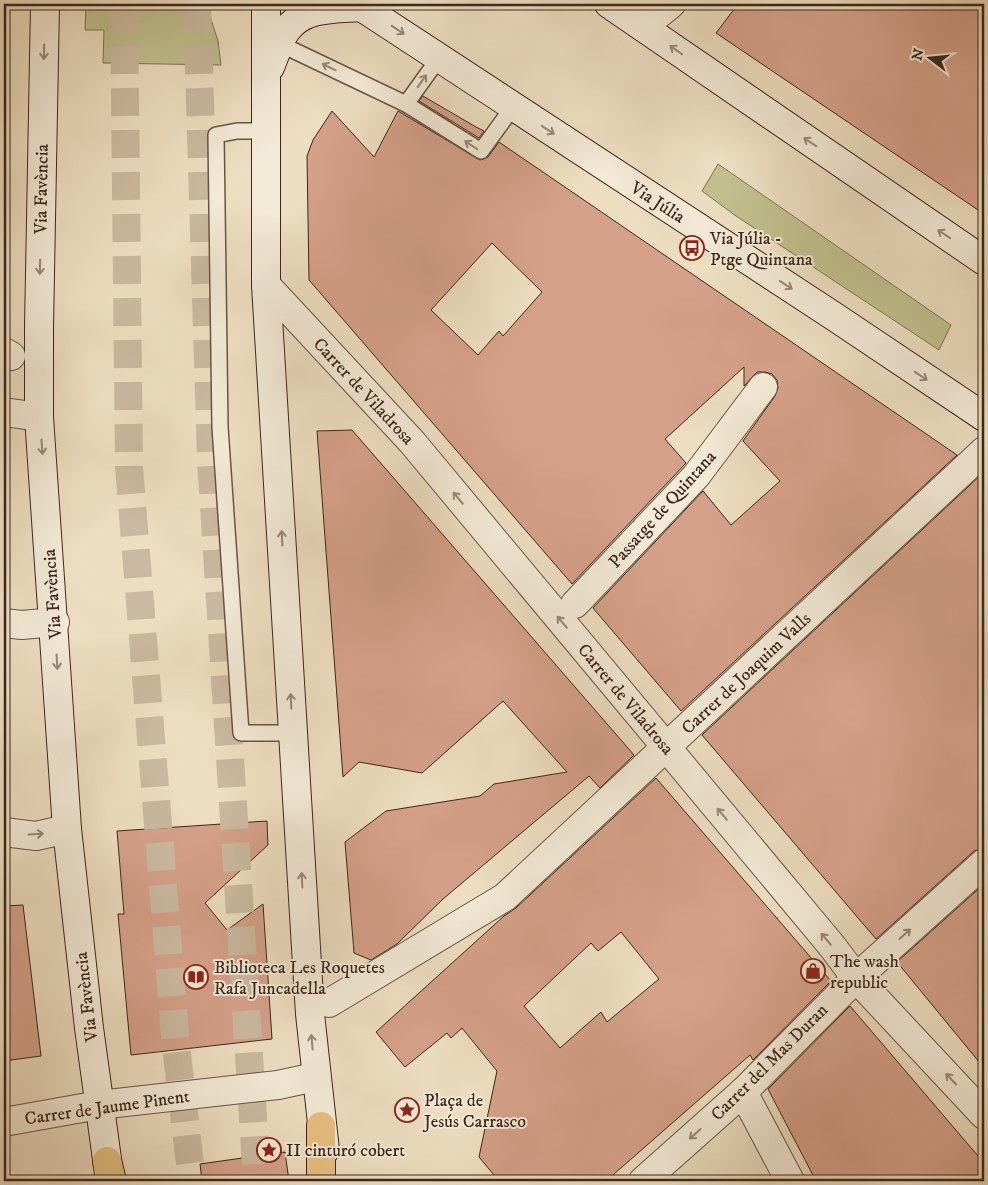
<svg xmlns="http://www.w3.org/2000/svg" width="988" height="1185" viewBox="0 0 988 1185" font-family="'IM FELL DW Pica',serif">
  <rect width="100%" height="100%" fill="#eddec1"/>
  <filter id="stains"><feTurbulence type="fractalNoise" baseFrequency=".004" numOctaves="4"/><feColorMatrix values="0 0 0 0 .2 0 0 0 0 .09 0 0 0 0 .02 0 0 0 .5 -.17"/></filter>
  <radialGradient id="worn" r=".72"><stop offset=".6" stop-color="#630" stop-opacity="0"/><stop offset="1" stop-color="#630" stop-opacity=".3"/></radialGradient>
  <g fill="#c0bf8d" stroke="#7e7354">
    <polygon points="86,4 206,4 218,41 221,65 103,63 104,30 85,30"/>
    <polygon points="718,164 951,325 939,350 736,216 702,191"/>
  </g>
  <g fill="#d5a089" stroke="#3c271b" fill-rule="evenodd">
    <polygon points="738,4 984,4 984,214 716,33"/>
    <polygon points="423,96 476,127 484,131 479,138 419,101"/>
    <path d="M332,111L374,157L398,111L480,160L488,157L499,142L957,455L681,711L593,608L703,491L731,525L780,481L743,441L775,396L778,388L777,380L772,374L765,372H757L744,386V367L665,439L686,463L572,584L309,280L307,156L313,140ZM492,243L542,292L503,336L499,331L478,355L431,310Z"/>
    <polygon points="352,430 634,755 600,788 589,776 443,899 397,944 371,960 354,953 345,842 386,811 480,796 494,784 567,772 503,701 422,773 359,762 343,777 317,431"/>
    <polygon points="983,473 984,848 974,851 876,939 702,735"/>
    <path d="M656,778L831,981L753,1060L750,1055L606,1181H499L479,1157L497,1071L462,1028L451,1038L447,1033L405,1067L376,1032L504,916L516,908ZM621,932L659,979L607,1022L601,1012L560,1048L524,1006L591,943L598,951Z"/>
    <polygon points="267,821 268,845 205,903 227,930 263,904 272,1039 131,1055 118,914 124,914 117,831"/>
    <polygon points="984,884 984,1068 897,962"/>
    <polygon points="23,905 41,1056 4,1061 4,906"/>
    <polygon points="850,1006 984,1163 984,1181 816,1181 768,1089"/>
    <polygon points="285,1152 289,1181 202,1181 200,1164"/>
  </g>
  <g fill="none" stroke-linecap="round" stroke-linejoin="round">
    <g stroke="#cab9a0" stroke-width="28" stroke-dasharray="28 14" stroke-linecap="butt">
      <polyline points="124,4 129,467 176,1046 192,1181"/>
      <polyline points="197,4 211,459 257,1181"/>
    </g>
    <defs>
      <g id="lane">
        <polyline points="280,44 406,104 481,151 513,107"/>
        <polyline points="406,104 439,58"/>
        <polyline points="265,131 237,131 216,135 220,427 241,733 293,733"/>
      </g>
      <g id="street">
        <polyline points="643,27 671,4"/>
        <polyline points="266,285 412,442 832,946 856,978 984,1115"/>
        <polyline points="4,352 11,356"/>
        <polyline points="4,412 39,417"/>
        <polyline points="575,604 696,476 763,387"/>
        <polyline points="4,623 22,625 55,622"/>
        <polyline points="4,832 36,836 67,829"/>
        <polyline points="329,1003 505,897 984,451"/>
        <polyline points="743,1092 790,1181"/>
        <polyline points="4,1122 99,1105 278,1085 315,1077"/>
        <polyline points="643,1181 743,1092 856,978 984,863"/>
      </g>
      <g id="secondary">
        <polyline points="45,4 39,327 39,417 67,829 89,1028 110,1181"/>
        <polyline points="266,4 266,285 310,1014 325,1150"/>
        <polyline points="357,4 835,317 984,417"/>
        <polyline points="609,4 984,261"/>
        <path d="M270,67C275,56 279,41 286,31C303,6 336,9 362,7"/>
      </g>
      <g id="highway">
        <polyline points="107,1161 112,1181"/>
        <polyline points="321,1181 321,1126"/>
      </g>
    </defs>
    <use href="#lane" stroke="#685544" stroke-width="18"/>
    <use href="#street" stroke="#685544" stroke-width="30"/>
    <use href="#secondary" stroke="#3c271b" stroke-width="30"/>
    <use href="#highway" stroke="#3c271b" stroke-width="30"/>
    <use href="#lane" stroke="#f3ead7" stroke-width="15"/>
    <use href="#street" stroke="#f3ead7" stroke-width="28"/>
    <use href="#secondary" stroke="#f3ead7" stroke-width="28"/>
    <use href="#highway" stroke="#e6bf80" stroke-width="28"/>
  </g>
  <defs><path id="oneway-shaft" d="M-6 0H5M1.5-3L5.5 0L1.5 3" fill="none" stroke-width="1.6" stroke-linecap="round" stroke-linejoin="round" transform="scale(1.25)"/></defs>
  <g stroke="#988879">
    <use href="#oneway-shaft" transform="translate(398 30) rotate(34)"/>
    <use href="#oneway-shaft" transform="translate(676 50) rotate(-145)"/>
    <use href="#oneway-shaft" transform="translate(44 52) rotate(91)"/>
    <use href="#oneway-shaft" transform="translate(329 67) rotate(-154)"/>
    <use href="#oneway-shaft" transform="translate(422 81) rotate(-55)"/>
    <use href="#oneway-shaft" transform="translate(548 130) rotate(33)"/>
    <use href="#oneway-shaft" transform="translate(810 142) rotate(-146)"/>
    <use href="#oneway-shaft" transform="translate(471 145) rotate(-147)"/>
    <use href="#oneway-shaft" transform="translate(944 234) rotate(-146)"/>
    <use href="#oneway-shaft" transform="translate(40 267) rotate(91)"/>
    <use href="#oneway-shaft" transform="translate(786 285) rotate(33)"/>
    <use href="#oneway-shaft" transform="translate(921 376) rotate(34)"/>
    <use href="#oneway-shaft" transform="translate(42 447) rotate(86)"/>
    <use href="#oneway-shaft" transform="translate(458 498) rotate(-130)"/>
    <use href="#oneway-shaft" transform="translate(282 538) rotate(-93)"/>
    <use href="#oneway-shaft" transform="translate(562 622) rotate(-130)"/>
    <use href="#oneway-shaft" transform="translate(57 662) rotate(87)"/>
    <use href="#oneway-shaft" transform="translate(291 701) rotate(-93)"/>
    <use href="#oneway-shaft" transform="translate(722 814) rotate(-130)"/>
    <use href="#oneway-shaft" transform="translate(36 834) rotate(-3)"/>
    <use href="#oneway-shaft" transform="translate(302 880) rotate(-93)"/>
    <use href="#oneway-shaft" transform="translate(905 934) rotate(-42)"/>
    <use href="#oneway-shaft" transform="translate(826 939) rotate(-130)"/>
    <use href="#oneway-shaft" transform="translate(312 1042) rotate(-95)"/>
    <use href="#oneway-shaft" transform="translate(951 1079) rotate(-133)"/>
    <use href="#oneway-shaft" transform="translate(695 1134) rotate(138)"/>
  </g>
  <defs>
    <symbol id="bus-ring" viewBox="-11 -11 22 22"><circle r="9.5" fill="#f3ead7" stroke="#8f2418" stroke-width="1.5"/><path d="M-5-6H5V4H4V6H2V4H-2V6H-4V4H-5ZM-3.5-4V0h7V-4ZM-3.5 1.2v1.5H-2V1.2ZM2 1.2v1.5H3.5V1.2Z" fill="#8f2418"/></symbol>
    <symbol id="shop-ring" viewBox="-11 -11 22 22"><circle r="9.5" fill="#f3ead7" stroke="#8f2418" stroke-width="1.5"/><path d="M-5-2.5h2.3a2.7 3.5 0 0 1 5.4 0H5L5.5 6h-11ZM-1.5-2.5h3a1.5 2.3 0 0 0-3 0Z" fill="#8f2418"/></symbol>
    <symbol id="library-ring" viewBox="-11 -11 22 22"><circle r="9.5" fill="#f3ead7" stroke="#8f2418" stroke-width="1.5"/><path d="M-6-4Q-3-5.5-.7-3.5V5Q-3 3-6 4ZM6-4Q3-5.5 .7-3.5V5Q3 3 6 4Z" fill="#8f2418"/></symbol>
    <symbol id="sight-ring" viewBox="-11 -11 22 22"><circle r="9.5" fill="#f3ead7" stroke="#8f2418" stroke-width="1.5"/><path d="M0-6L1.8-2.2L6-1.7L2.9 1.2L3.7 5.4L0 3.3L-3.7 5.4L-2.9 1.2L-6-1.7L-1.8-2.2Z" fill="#8f2418"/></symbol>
  </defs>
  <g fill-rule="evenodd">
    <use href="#bus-ring" x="678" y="234" width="28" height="28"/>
    <use href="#shop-ring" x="799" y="957" width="28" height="28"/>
    <use href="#library-ring" x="182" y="963" width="28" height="28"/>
    <use href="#sight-ring" x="393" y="1096" width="28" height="28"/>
    <use href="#sight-ring" x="255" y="1136" width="28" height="28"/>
  </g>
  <g text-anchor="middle" stroke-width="4" stroke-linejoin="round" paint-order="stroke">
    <g font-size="18" fill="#3c271b" stroke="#f3ead7">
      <text transform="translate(41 189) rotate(-89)" y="6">Via Favència</text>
      <text transform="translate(658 202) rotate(33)" y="6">Via Júlia</text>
      <text transform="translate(364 391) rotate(47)" y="6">Carrer de Viladrosa</text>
      <text transform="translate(662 509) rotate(-48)" y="6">Passatge de Quintana</text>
      <text transform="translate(52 594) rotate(-94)" y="6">Via Favència</text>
      <text transform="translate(746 673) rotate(-43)" y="6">Carrer de Joaquim Valls</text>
      <text transform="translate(626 699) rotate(50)" y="6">Carrer de Viladrosa</text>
      <text transform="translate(86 997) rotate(-97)" y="6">Via Favència</text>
      <text transform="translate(769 1062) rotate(-45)" y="6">Carrer del Mas Duran</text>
      <text transform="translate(107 1107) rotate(-8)" y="6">Carrer de Jaume Pinent</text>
    </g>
    <g font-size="18" fill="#3c271b" stroke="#f3ead7" text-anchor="start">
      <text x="710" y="244">Via Júlia -<tspan x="710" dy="21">Ptge Quintana</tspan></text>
      <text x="830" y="967">The wash<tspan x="830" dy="21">republic</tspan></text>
      <text x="214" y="973">Biblioteca Les Roquetes<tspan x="214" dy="21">Rafa Juncadella</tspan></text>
      <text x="424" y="1106">Plaça de<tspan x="424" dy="21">Jesús Carrasco</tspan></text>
      <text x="286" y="1156">II cinturó cobert</text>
    </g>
  </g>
  <rect width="988" height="1185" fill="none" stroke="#eddec1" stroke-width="20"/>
  <rect x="5" y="5" width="978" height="1175" fill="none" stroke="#3c271b" stroke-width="2.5"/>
  <rect x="10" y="10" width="968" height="1165" fill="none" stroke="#3c271b"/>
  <g transform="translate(930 58) rotate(286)" stroke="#f3ead7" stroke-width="4" paint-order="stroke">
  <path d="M0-4L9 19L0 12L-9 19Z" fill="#3c271b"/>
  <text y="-8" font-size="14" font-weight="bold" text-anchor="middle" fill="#3c271b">N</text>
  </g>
  <rect width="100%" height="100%" filter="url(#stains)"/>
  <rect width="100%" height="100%" fill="url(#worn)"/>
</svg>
